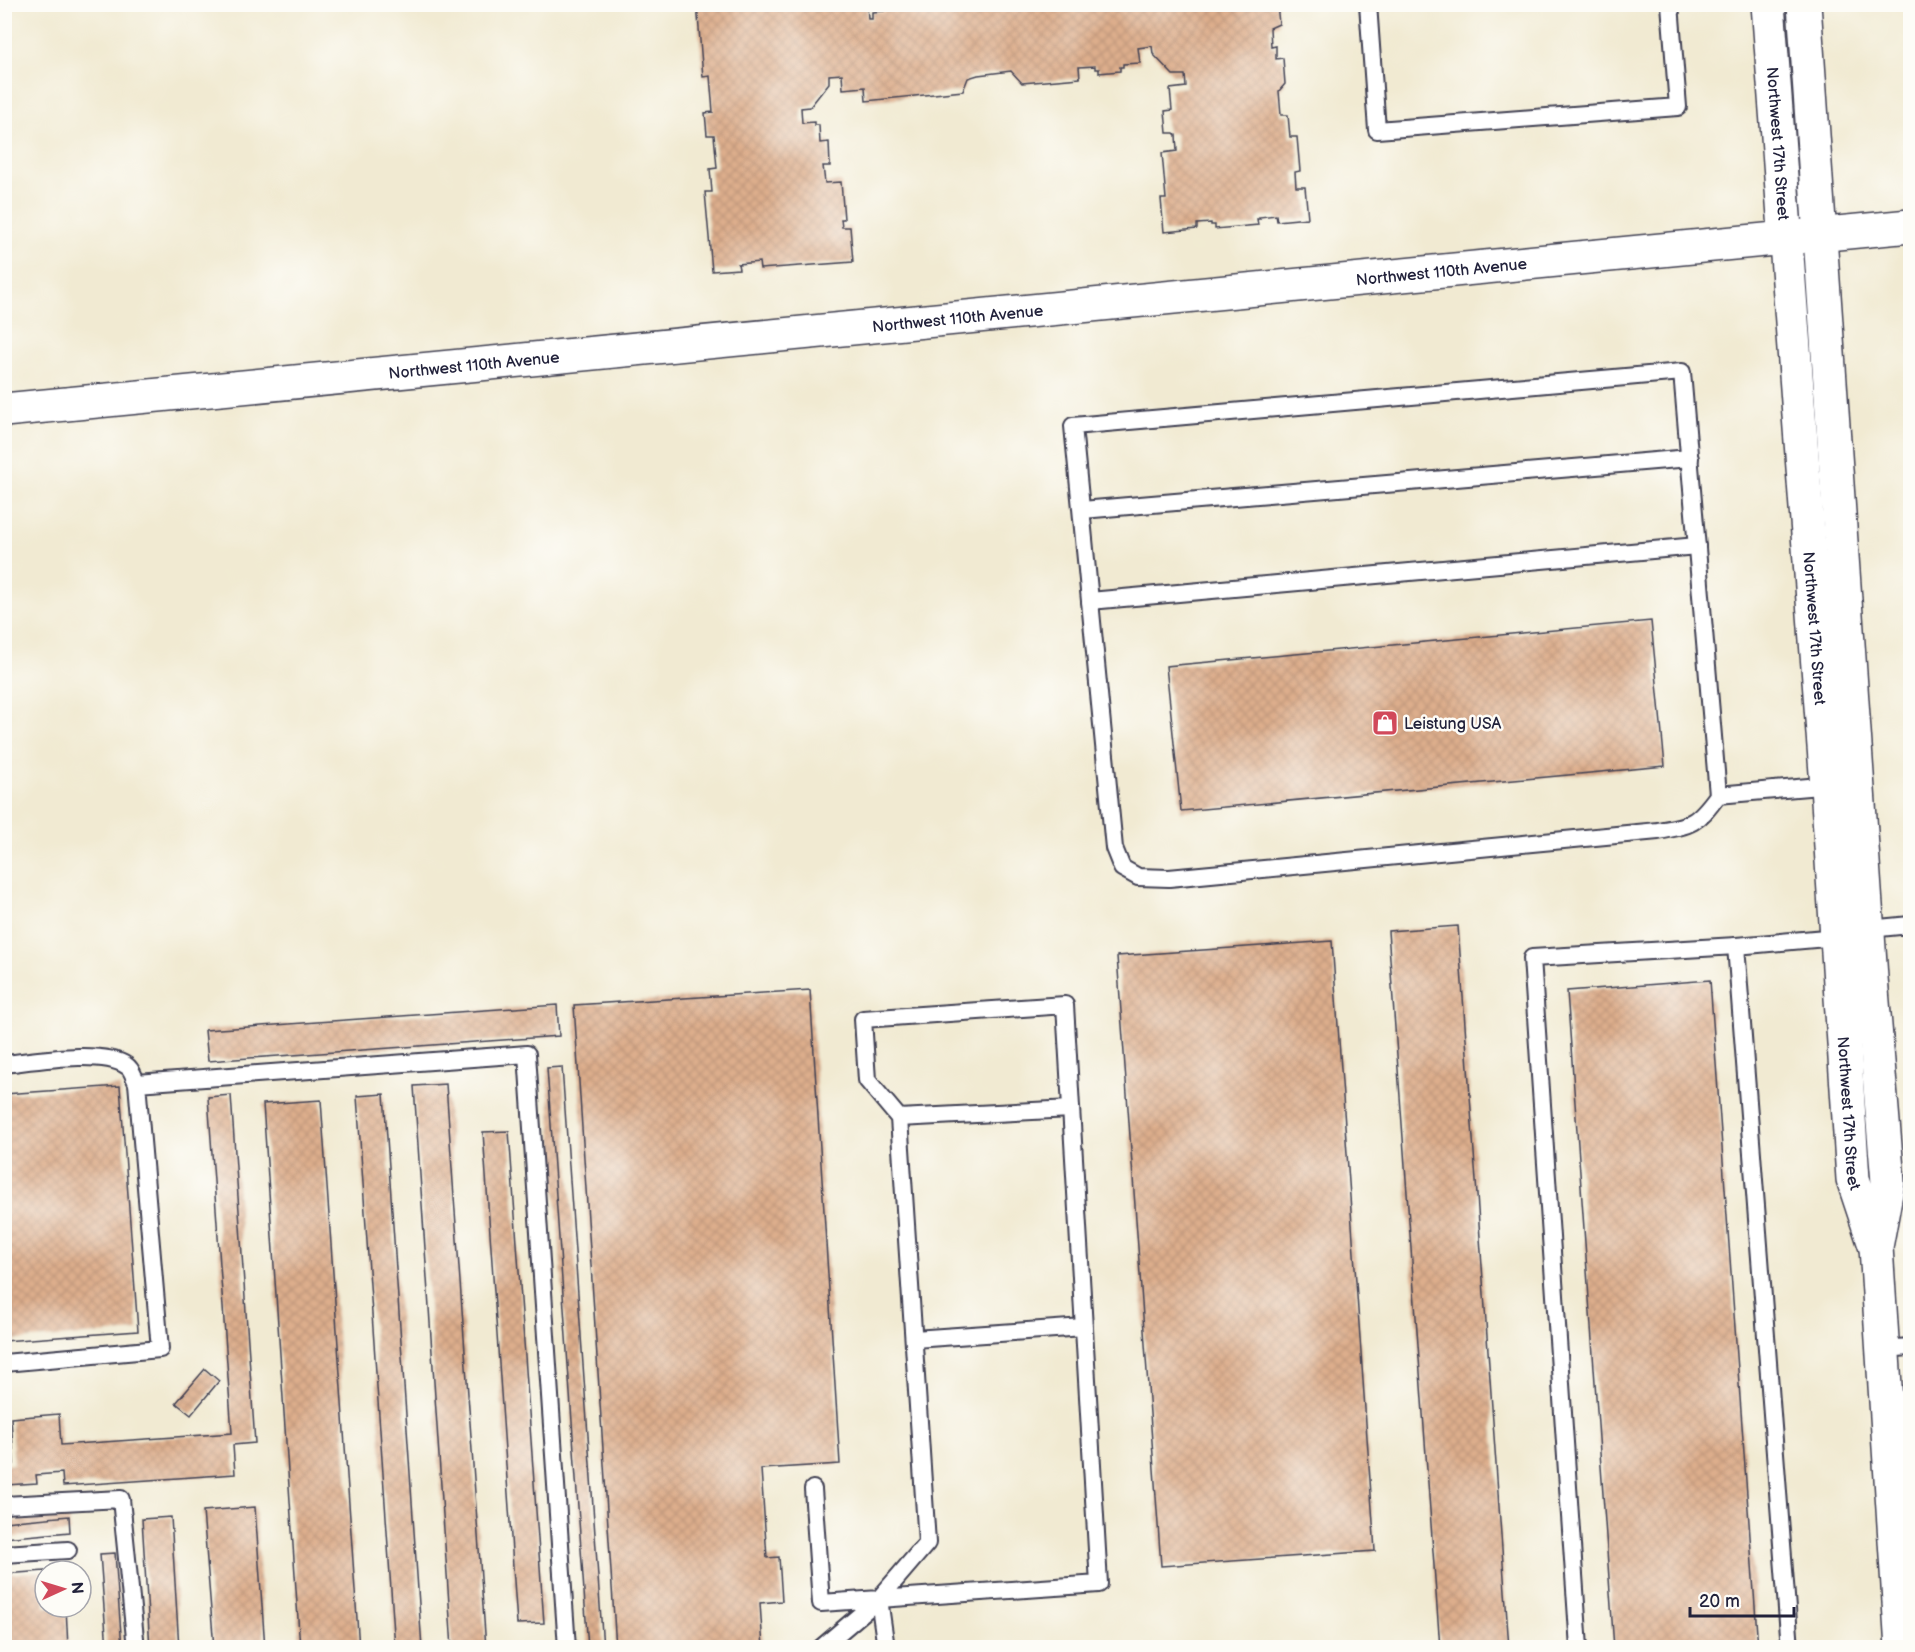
<svg xmlns="http://www.w3.org/2000/svg" width="1915" height="1652" viewBox="0 0 1915 1652" font-family="'Balsamiq Sans',sans-serif">
  <defs>
    <pattern id="building-cross-hatch" width="8" height="8" patternUnits="userSpaceOnUse" patternTransform="scale(1.5)"><rect width="8" height="8" fill="#ddae8c"/><path d="M0 0l8 8M0 8l8-8" fill="none" stroke="#bd957a"/></pattern>
  </defs>
  <rect width="100%" height="100%" fill="#fdfcf7"/>
  <filter id="ink" filterUnits="userSpaceOnUse"><feTurbulence type="fractalNoise" baseFrequency=".0167" numOctaves="2"/><feDisplacementMap in="SourceGraphic" scale="12" xChannelSelector="R" yChannelSelector="G"/><feConvolveMatrix kernelMatrix="1 2 1 2 8 2 1 2 1" color-interpolation-filters="sRGB"/></filter>
  <filter id="wash" filterUnits="userSpaceOnUse"><feTurbulence type="fractalNoise" baseFrequency=".008" numOctaves="4" result="noise"/><feDisplacementMap in="SourceGraphic" scale="24" xChannelSelector="R" yChannelSelector="G"/><feGaussianBlur stdDeviation="1.35" result="paint"/><feColorMatrix in="noise" values="0 0 0 0 0 0 0 0 0 0 0 0 0 0 0 0 0 1.4 0 .05"/><feComposite in="paint" operator="in"/></filter>
  <g filter="url(#wash)">
    <rect width="100%" height="100%" fill="#f1ead2"/>
    <g id="blocks">
      <g fill="url(#building-cross-hatch)">
        <polygon points="697,4 867,4 868,19 872,19 872,12 884,11 884,4 1277,4 1279,24 1270,28 1271,47 1276,46 1276,59 1283,58 1285,84 1279,91 1281,115 1288,115 1290,137 1297,137 1300,171 1295,172 1296,187 1305,187 1308,218 1277,221 1276,215 1259,217 1260,219 1257,219 1258,225 1215,229 1215,225 1211,225 1211,223 1197,224 1197,229 1164,232 1161,199 1166,199 1162,153 1177,151 1176,135 1174,133 1167,133 1165,111 1172,110 1170,89 1186,87 1185,75 1173,75 1153,54 1152,46 1138,48 1140,63 1123,64 1123,67 1120,67 1120,71 1099,73 1099,69 1095,69 1095,66 1079,67 1080,78 1022,83 1011,71 978,75 968,78 963,91 866,101 865,87 843,89 842,74 829,75 829,83 810,107 801,108 802,123 814,122 814,125 819,125 820,143 829,142 830,166 823,166 825,183 841,182 844,219 841,219 842,227 850,227 853,262 760,269 759,262 738,264 739,269 712,271 705,192 712,192 710,169 717,168 714,135 707,135 705,113 713,112 710,76 703,77"/>
        <polygon points="1651,621 1665,766 1181,811 1166,666"/>
        <polygon points="1458,926 1509,1648 1440,1648 1388,931"/>
        <polygon points="1332,941 1375,1551 1161,1566 1117,956"/>
        <polygon points="1710,980 1758,1648 1614,1648 1567,991"/>
        <polygon points="810,990 840,1464 761,1469 767,1558 779,1557 782,1601 760,1603 763,1648 616,1648 574,1005"/>
        <polygon points="557,1005 559,1036 208,1061 205,1030"/>
        <polygon points="562,1067 603,1648 588,1648 547,1068"/>
        <polygon points="446,1084 486,1648 452,1648 414,1086"/>
        <polygon points="120,1086 138,1331 4,1341 4,1094"/>
        <polygon points="384,1094 422,1648 395,1648 357,1096"/>
        <polygon points="231,1095 255,1443 233,1445 235,1474 63,1486 62,1473 36,1475 37,1483 6,1485 5,1465 14,1464 11,1418 59,1414 61,1445 232,1433 208,1097"/>
        <polygon points="321,1100 359,1648 300,1648 263,1104"/>
        <polygon points="509,1131 544,1623 517,1624 483,1132"/>
        <polygon points="205,1369 219,1381 191,1415 176,1403"/>
        <polygon points="255,1507 265,1648 214,1648 203,1511"/>
        <polygon points="69,1516 70,1532 4,1538 4,1522"/>
        <polygon points="171,1517 179,1648 150,1648 142,1519"/>
        <polygon points="115,1553 122,1648 107,1648 100,1554"/>
        <polygon points="45,1571 45,1607 66,1607 68,1648 4,1648 4,1574"/>
      </g>
    </g>
  </g>
  <g filter="url(#ink)">
    <use href="#blocks" fill-opacity="0" stroke="#414052" stroke-width="1.5"/>
    <g fill="none" stroke-linecap="round" stroke-linejoin="round">
      <defs>
        <g id="lane">
          <polyline points="1368,4 1377,130 1678,107 1670,4"/>
          <polyline points="1082,510 1690,458"/>
          <polyline points="1090,601 1697,546"/>
          <path d="M1718,795L1682,372L1073,426L1114,848L1122,868L1138,877L1169,878L1658,831C1692,825 1697,824 1718,795L1831,785"/>
          <polyline points="1869,929 1910,925"/>
          <polyline points="1736,946 1837,937"/>
          <path d="M4,1064C34,1061 103,1049 127,1066C132,1069 134,1078 137,1083"/>
          <polyline points="899,1118 1071,1109"/>
          <polyline points="914,1339 1084,1327"/>
          <polyline points="1883,1349 1910,1347"/>
          <polyline points="4,1363 160,1349 137,1083 527,1054 567,1648"/>
          <polyline points="1889,1452 1910,1450"/>
          <polyline points="813,1489 821,1603 1099,1584 1065,1005 863,1019 867,1080 899,1118 927,1543 879,1599 821,1648"/>
          <polyline points="4,1505 121,1499 136,1648"/>
          <polyline points="4,1554 68,1550"/>
          <polyline points="879,1599 886,1648"/>
          <polyline points="1579,1648 1532,958 1736,946 1790,1648"/>
        </g>
        <g id="street">
          <path id="s1" d="M4,410L1910,226"/>
        </g>
        <g id="secondary">
          <path id="s2" d="M1768,4L1827,786L1853,1179L1875,1245"/>
          <polyline points="1804,4 1871,978 1888,1182 1876,1247 1902,1648"/>
        </g>
      </defs>
      <use href="#lane" stroke="#414052" stroke-width="20"/>
      <use href="#street" stroke="#414052" stroke-width="36"/>
      <use href="#secondary" stroke="#414052" stroke-width="36"/>
      <use href="#lane" stroke="#fff" stroke-width="16"/>
      <use href="#street" stroke="#fff" stroke-width="33"/>
      <use href="#secondary" stroke="#fff" stroke-width="33"/>
    </g>
  </g>
  <defs>
    <symbol id="shop-square" viewBox="-11 -11 22 22"><rect x="-9" y="-9" width="18" height="18" rx="4" fill="#d1495b" stroke="#fdfcf7"/><path d="M-5-2.5h2.3a2.7 3.5 0 0 1 5.4 0H5L5.5 6h-11ZM-1.5-2.5h3a1.5 2.3 0 0 0-3 0Z" fill="#fff"/></symbol>
  </defs>
  <g fill-rule="evenodd">
    <use href="#shop-square" x="1370" y="708" width="30" height="30"/>
  </g>
  <g text-anchor="middle" stroke-width="5" stroke-linejoin="round" paint-order="stroke">
    <g font-size="16" fill="#22223b" stroke="#fdfcf7">
      <text dy="6" stroke="none"><textPath href="#s2" startOffset="140">Northwest 17th Street</textPath></text>
      <text dy="6" stroke="none"><textPath href="#s1" startOffset="1444">Northwest 110th Avenue</textPath></text>
      <text dy="6" stroke="none"><textPath href="#s1" startOffset="958">Northwest 110th Avenue</textPath></text>
      <text dy="6" stroke="none"><textPath href="#s1" startOffset="472">Northwest 110th Avenue</textPath></text>
      <text dy="6" stroke="none"><textPath href="#s2" startOffset="626">Northwest 17th Street</textPath></text>
      <text dy="6" stroke="none"><textPath href="#s2" startOffset="1112">Northwest 17th Street</textPath></text>
    </g>
    <g font-size="16" fill="#22223b" stroke="#fdfcf7" text-anchor="start">
      <text x="1404" y="729">Leistung USA</text>
    </g>
  </g>
  <rect width="1915" height="1652" fill="none" stroke="#fdfcf7" stroke-width="24"/>
  <g transform="translate(63 1589) rotate(86)"><circle r="28" fill="#fdfcf7" stroke="#a5a5ac" stroke-width="1.5"/>
  <path d="M0-4.5L10 22L0 15L-10 22Z" fill="#d1495b"/>
  <text y="-9" font-size="16" font-weight="bold" text-anchor="middle" fill="#22223b">N</text>
  </g>
  <path d="M1690 1607v9h104v-9" fill="none" stroke="#22223b" stroke-width="3"/>
  <text x="1699" y="1607" font-size="18" fill="#22223b" stroke="#fdfcf7" stroke-width="4.5" paint-order="stroke">20 m</text>
</svg>
